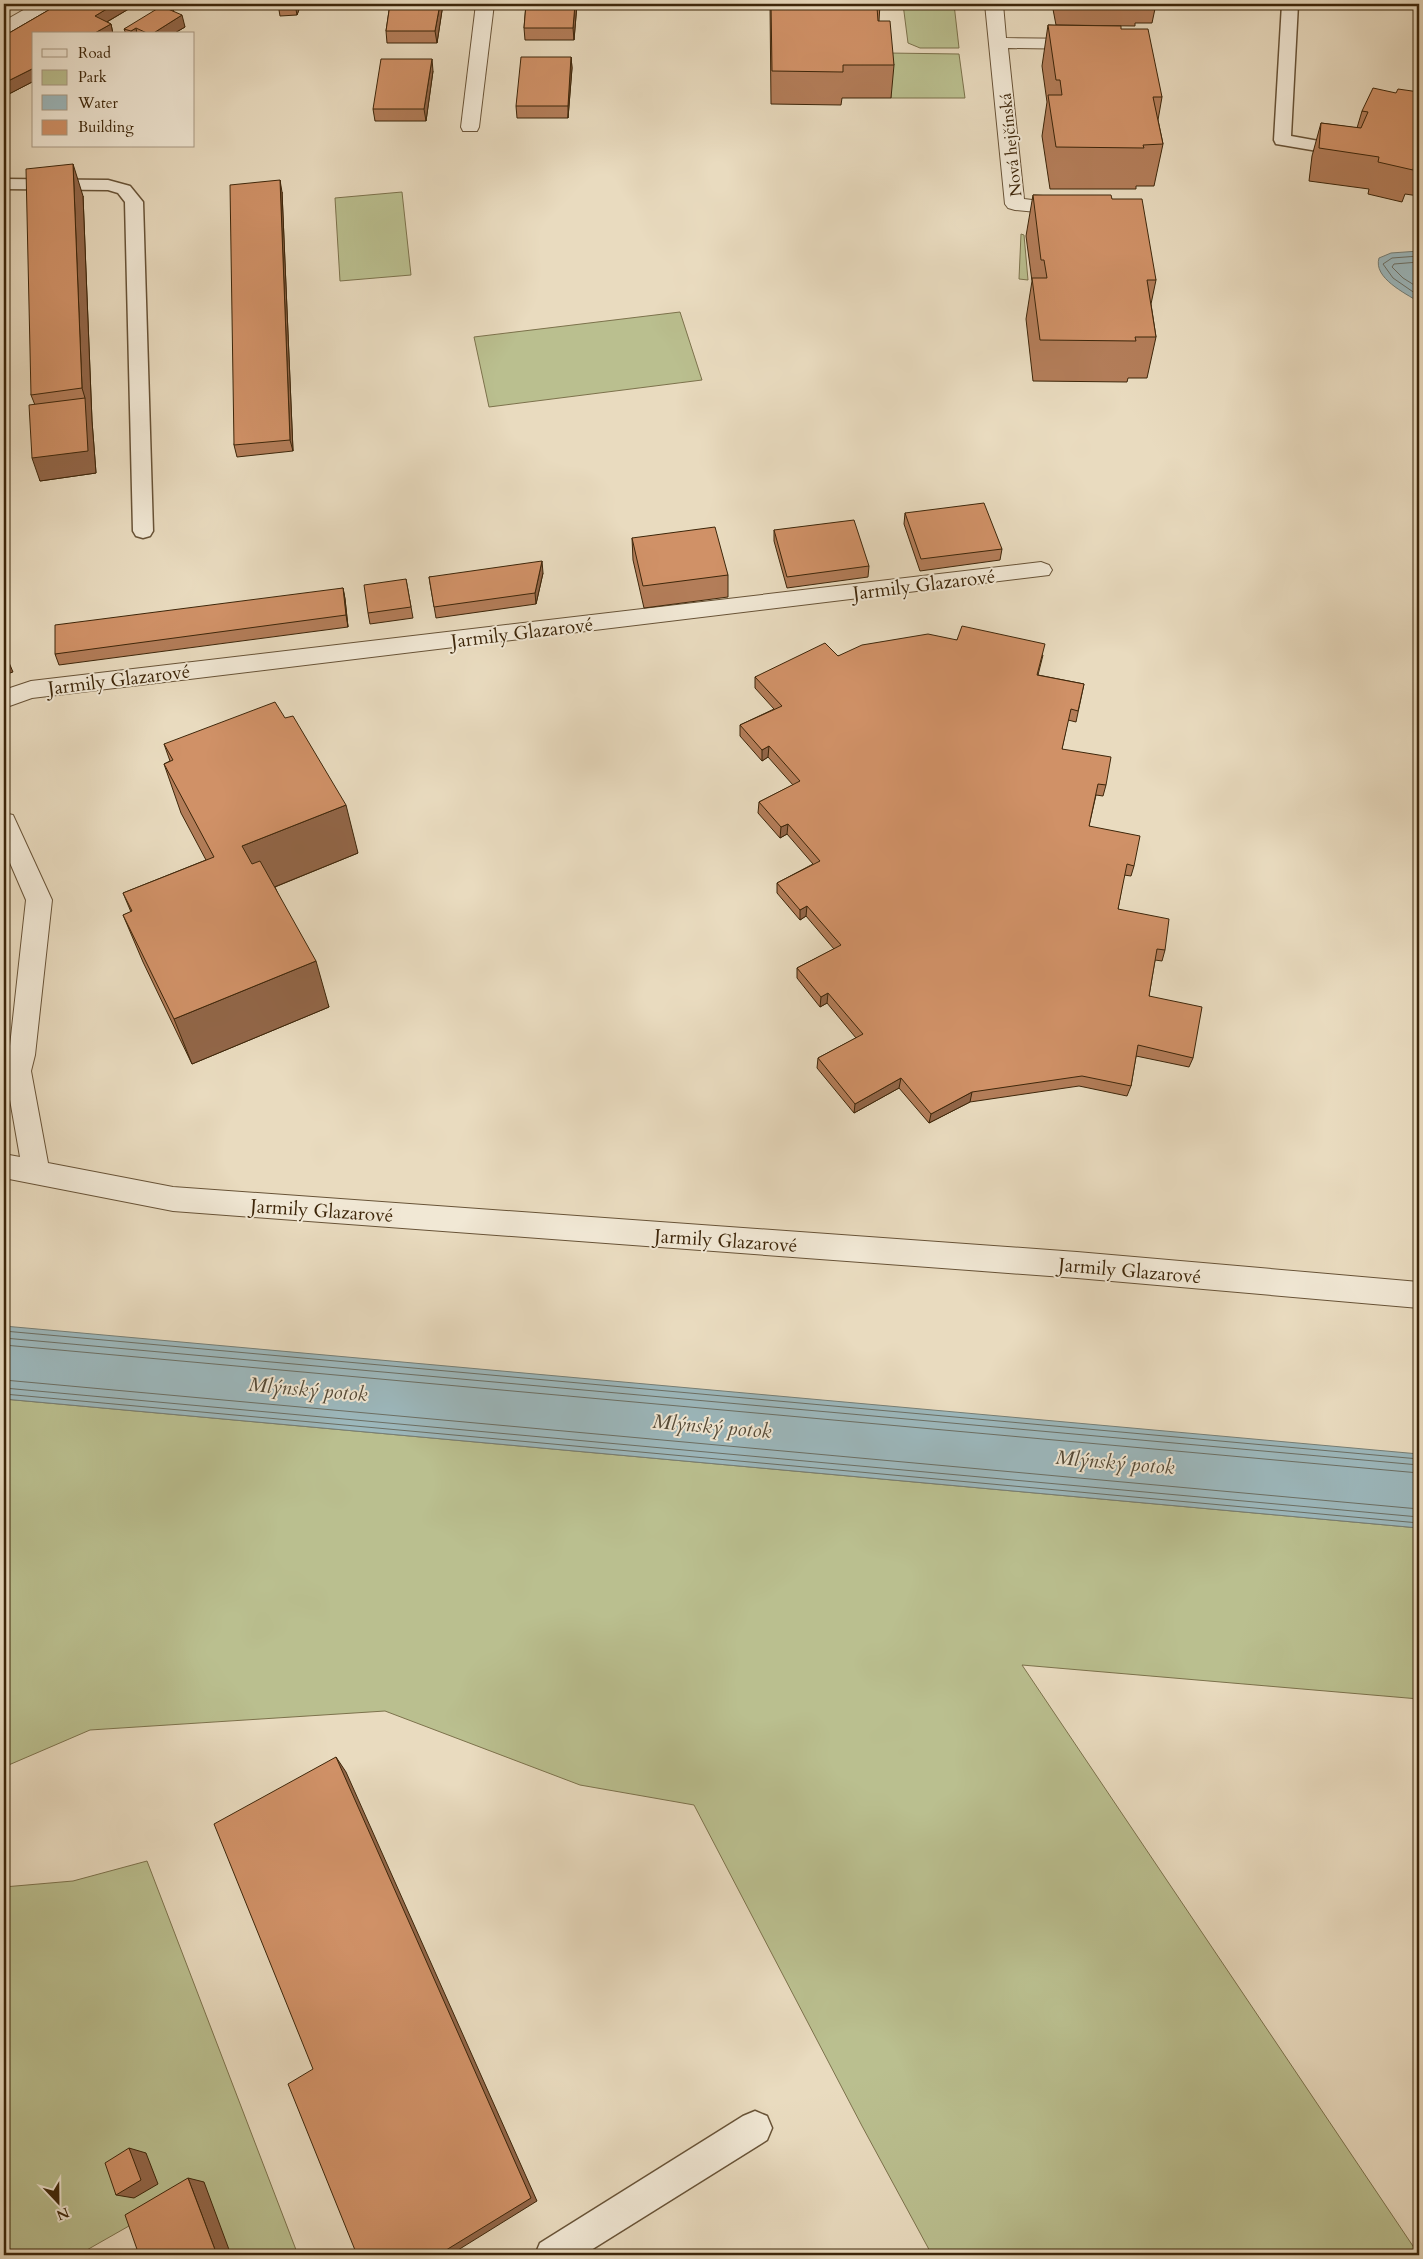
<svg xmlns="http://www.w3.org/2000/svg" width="1423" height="2259" viewBox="0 0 1423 2259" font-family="Cardo,serif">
  <rect width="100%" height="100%" fill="#e9dbbf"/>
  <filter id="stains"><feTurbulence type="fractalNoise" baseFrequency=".004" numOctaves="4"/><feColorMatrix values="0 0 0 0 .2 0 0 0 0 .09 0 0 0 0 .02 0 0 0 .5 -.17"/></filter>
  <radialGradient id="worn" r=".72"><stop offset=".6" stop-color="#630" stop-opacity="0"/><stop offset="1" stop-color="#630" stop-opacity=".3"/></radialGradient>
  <g fill="#babf8f" stroke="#7c724c">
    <polygon points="903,4 954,4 959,48 920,48 908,43"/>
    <polygon points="888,53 959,54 965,98 891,98"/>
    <polygon points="402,192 411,275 340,281 335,198"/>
    <polygon points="1021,234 1024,235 1028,280 1019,279"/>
    <polygon points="680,312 702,380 489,407 474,337"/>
    <polygon points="4,1399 1419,1528 1419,1699 1022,1665 1419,2255 932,2255 862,2126 694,1805 580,1785 385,1711 90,1730 4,1767"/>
    <polygon points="147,1861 298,2255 231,2255 143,2218 78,2255 4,2255 4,1887 73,1881"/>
  </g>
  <g fill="#9cb8bd" stroke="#767e75">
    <path d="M1419,251V302C1405,293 1373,278 1379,258L1391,253Z"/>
    <polygon points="4,1326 1419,1454 1419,1528 4,1399"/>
  </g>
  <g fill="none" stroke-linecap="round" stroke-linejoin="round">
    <g stroke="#6c6f64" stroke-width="1">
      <polyline points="1419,256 1392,258 1383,264 1393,278 1419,296"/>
      <polyline points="1419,262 1394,264 1392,267 1403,278 1419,288"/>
      <polyline points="4,1331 1419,1459"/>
      <polyline points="4,1338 1419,1465"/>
      <polyline points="4,1345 1419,1473"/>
      <polyline points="4,1380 1419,1509"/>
      <polyline points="4,1388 1419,1517"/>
      <polyline points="4,1394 1419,1523"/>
    </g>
    <defs>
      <g id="service">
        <polygon points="1282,4 1298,4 1291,136 1341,145 1343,149 1341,153 1335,154 1282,145 1276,144 1274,140"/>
        <polygon points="4,179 108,180 130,186 143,202 153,531 150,536 143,538 136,536 133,531 125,202 118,193 108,190 4,189"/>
        <polygon points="755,2111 767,2116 772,2128 767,2140 583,2255 535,2255 540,2243 743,2116"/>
      </g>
      <g id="minor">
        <polygon points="34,4 55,4 52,8 10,32 4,33 4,21"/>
        <polygon points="476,4 494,4 479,127 477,131 463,131 461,127"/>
        <polygon points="985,4 1003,4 1006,38 1082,39 1088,40 1091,44 1088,48 1082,49 1008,48 1024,199 1074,205 1077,209 1074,213 1067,215 1015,210 1008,208 1005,204"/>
        <polygon points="1041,562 1049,565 1052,570 1049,575 32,698 4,708 4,690 31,681"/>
        <polygon points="4,813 13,815 52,900 35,1055 31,1071 48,1163 173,1187 1077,1252 1419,1282 1419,1308 1077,1278 173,1211 4,1178 4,1154 20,1157 5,1071 9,1055 26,900 4,849"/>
      </g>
    </defs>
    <use href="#service" stroke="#685337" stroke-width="3"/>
    <use href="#minor" stroke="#685337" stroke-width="2"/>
    <use href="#service" fill="#f1e8d5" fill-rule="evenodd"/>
    <use href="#minor" fill="#f1e8d5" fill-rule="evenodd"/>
  </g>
  <g fill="#b37d59" stroke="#3d260a">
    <polygon points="59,4 137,4 107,22 111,24 113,34 34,34 34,81 7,95 4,93 4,36"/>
    <polygon points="278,4 301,4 297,15 280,16"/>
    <polygon points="390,4 443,4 437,43 387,43 386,31"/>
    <polygon points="526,4 577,4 574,40 525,40 524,28"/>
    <polygon points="770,4 880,4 879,21 894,65 891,98 842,98 841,105 771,104"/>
    <polygon points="1052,4 1156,4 1152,23 1135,23 1135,26 1056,25"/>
    <polygon points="172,7 174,12 185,27 173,34 126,34 124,29"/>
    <polygon points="1048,25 1121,29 1162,97 1158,120 1163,144 1154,186 1136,186 1136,189 1050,189 1042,136 1047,102 1042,66"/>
    <polygon points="571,57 572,68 568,118 517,118 516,106"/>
    <polygon points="433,71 426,121 375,121 373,109"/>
    <polygon points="1417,98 1419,99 1419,196 1405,194 1402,202 1368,194 1369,189 1309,181 1312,156 1321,123 1357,128 1362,111"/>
    <polygon points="282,192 293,451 237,457 234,445"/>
    <polygon points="1033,195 1112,199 1156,280 1151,304 1156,337 1147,378 1128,378 1127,382 1033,381 1026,319 1032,281 1026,236"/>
    <polygon points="83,196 92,421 96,473 40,481 35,405 31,395"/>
    <polygon points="905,513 1002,549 1000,560 920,571 904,524"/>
    <polygon points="774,530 869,566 868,577 787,588 774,541"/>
    <polygon points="632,538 728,575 728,597 644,608 633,560"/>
    <polygon points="543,573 536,604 436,618 429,577"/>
    <polygon points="406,579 413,618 370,624 368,613"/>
    <polygon points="343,588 345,599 348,627 59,665 55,654"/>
    <polygon points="957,640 1043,655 1038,675 1084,684 1076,722 1068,720 1062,749 1106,785 1103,796 1096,795 1089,826 1134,866 1131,876 1124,875 1118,909 1165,950 1162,961 1155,960 1149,996 1193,1058 1189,1067 1136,1056 1131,1086 1127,1096 1079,1086 970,1102 929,1123 899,1088 854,1113 817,1068 818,1058 856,1038 827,1003 820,1007 797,978 797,968 834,949 806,916 800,920 777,893 777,883 813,864 787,834 780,838 758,813 759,802 793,785 768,757 762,761 740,736 740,725 774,709 755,688 755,677 838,656"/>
    <polygon points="164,744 358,853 275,887 329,1007 192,1064 143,962 123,915 131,912 123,893 206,860 181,813 164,764 170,761"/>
  </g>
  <g fill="#926648" stroke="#3d260a">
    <polygon points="4,4 18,4 4,11"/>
    <polygon points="115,4 137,4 98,27 95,16"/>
    <polygon points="295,4 301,4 297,15"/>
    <polygon points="440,4 443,4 437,43 435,31"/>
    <polygon points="575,4 577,4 574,40 573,28"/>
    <polygon points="172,7 175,18 168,9"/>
    <polygon points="182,15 185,27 173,34 152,34"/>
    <polygon points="111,24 113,34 93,34"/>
    <polygon points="136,28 137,34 131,34 131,31"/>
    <polygon points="571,57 572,68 568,118 568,106"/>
    <polygon points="432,59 433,71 426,121 424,109"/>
    <polygon points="34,68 34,81 7,95 4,86 4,83"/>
    <polygon points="73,164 83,196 92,421 96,473 40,481 32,458 85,398 82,388"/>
    <polygon points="280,180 282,192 293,451 290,440"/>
    <polygon points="542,561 543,573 536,604 535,593"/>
    <polygon points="343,588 345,599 348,627 346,615"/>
    <polygon points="4,651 13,672 4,675"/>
    <polygon points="769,746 768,757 762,761 762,750"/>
    <polygon points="346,805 358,853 257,894 242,846"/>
    <polygon points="788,824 787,834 780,838 781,827"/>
    <polygon points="807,906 806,916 800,920 800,910"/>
    <polygon points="316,961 329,1007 192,1064 174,1019"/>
    <polygon points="828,993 827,1003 820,1007 821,997"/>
    <polygon points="901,1078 899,1088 854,1113 855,1104"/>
    <polygon points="972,1092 970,1102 929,1123 931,1114"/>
    <polygon points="336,1757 346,1772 537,2201 450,2255 438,2255"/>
    <polygon points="129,2148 146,2153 158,2184 134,2198 116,2195"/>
    <polygon points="188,2178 204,2182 231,2255 217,2255"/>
  </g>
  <g fill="#d09167" stroke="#3d260a">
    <polygon points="59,4 115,4 95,16 111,24 93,34 34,34 34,68 4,83 4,36"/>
    <polygon points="165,4 172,7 168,9 182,15 152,34 149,34 136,28 131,31 124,29"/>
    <polygon points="390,4 440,4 435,31 386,31"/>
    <polygon points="526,4 575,4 573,28 524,28"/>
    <polygon points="771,4 880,4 880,7 877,7 878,21 890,21 894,65 843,65 843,72 772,71"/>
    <polygon points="1048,25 1121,26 1121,29 1148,29 1162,97 1153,97 1163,144 1143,145 1144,148 1056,147 1048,95 1062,95 1060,80 1056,80"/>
    <polygon points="521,57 571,57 568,106 516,106"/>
    <polygon points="381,59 432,59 424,109 373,109"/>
    <polygon points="1373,88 1396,93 1398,89 1419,92 1417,98 1419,99 1419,162 1415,161 1413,170 1378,162 1379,157 1319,148 1321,123 1361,128 1368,112 1362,111"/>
    <polygon points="73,164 82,388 31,395 26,169"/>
    <polygon points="280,180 290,440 234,445 230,185"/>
    <polygon points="1033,195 1111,195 1112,199 1142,199 1156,280 1147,280 1156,337 1135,337 1136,341 1040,340 1032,278 1047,278 1044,260 1041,260"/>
    <polygon points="85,398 88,451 32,458 29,405"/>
    <polygon points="984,503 1002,549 921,559 905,513"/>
    <polygon points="854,520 869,566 787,577 774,530"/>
    <polygon points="715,527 728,575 643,586 632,538"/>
    <polygon points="542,561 535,593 434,607 429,577"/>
    <polygon points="406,579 411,607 368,613 364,585"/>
    <polygon points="343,588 346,615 55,654 55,625"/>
    <polygon points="962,626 1045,644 1037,675 1084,684 1078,711 1071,709 1062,749 1111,757 1106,785 1098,784 1089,826 1140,836 1134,866 1127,864 1118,909 1169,919 1165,950 1157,949 1149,996 1202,1007 1193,1058 1138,1045 1131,1086 1082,1076 972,1092 931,1114 901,1078 855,1104 818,1058 863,1034 828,993 821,997 797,968 841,945 807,906 800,910 777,883 820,861 788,824 781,827 759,802 800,781 769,746 762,750 740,725 782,706 755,677 825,643 838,656 862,645 928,634 957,640"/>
    <polygon points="275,702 285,718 293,716 346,805 242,846 252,864 260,861 316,961 174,1019 123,915 132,911 123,893 214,857 164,764 173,760 164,744"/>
    <polygon points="336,1757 531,2198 438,2255 357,2255 288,2084 313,2069 214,1824"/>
    <polygon points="129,2148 141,2180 116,2195 105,2163"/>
    <polygon points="188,2178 217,2255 139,2255 125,2215"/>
  </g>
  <g text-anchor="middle" stroke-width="4" stroke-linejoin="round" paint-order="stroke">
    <g font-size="16" fill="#3d260a" stroke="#f1e8d5">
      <text transform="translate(1010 145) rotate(-96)" y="6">Nová hejčínská</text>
    </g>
    <g font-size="19" fill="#3d260a" stroke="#f1e8d5">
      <text transform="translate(924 584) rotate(-7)" y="7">Jarmily Glazarové</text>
      <text transform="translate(522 632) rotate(-7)" y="7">Jarmily Glazarové</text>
      <text transform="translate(119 679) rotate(-7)" y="7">Jarmily Glazarové</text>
      <text transform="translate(322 1210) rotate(4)" y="7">Jarmily Glazarové</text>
      <text transform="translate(726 1240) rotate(4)" y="7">Jarmily Glazarové</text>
      <text transform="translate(1130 1270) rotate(5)" y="7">Jarmily Glazarové</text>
    </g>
    <g font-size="20" font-style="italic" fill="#554a37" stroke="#f1e8d5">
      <text transform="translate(308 1389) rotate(5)" y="7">Mlýnský potok</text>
      <text transform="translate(712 1426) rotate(5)" y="7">Mlýnský potok</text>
      <text transform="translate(1115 1462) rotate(5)" y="7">Mlýnský potok</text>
    </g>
  </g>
  <rect width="1423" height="2259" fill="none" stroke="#e9dbbf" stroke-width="20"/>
  <rect x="5" y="5" width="1413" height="2249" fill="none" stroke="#3d260a" stroke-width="2.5"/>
  <rect x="10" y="10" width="1403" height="2239" fill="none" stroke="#3d260a"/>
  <rect x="32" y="32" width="162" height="115" fill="#f1e8d5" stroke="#a99a84"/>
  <rect x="42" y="49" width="25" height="8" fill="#f1e8d5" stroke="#a99a84"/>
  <text x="78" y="58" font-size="15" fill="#3d260a">Road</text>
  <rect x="42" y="70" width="25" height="15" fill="#babf8f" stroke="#a99a84"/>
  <text x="78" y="82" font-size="15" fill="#3d260a">Park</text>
  <rect x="42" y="95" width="25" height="15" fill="#9cb8bd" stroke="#a99a84"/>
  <text x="78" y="108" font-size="15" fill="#3d260a">Water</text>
  <rect x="42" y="120" width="25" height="15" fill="#d09167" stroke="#a99a84"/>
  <text x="78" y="132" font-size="15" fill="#3d260a">Building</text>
  <g transform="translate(58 2202) rotate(158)" stroke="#f1e8d5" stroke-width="4" paint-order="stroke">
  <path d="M0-4L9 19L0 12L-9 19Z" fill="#3d260a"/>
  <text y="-8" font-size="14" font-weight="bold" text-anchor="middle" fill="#3d260a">N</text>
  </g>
  <rect width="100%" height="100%" filter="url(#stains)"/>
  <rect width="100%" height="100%" fill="url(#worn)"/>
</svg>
